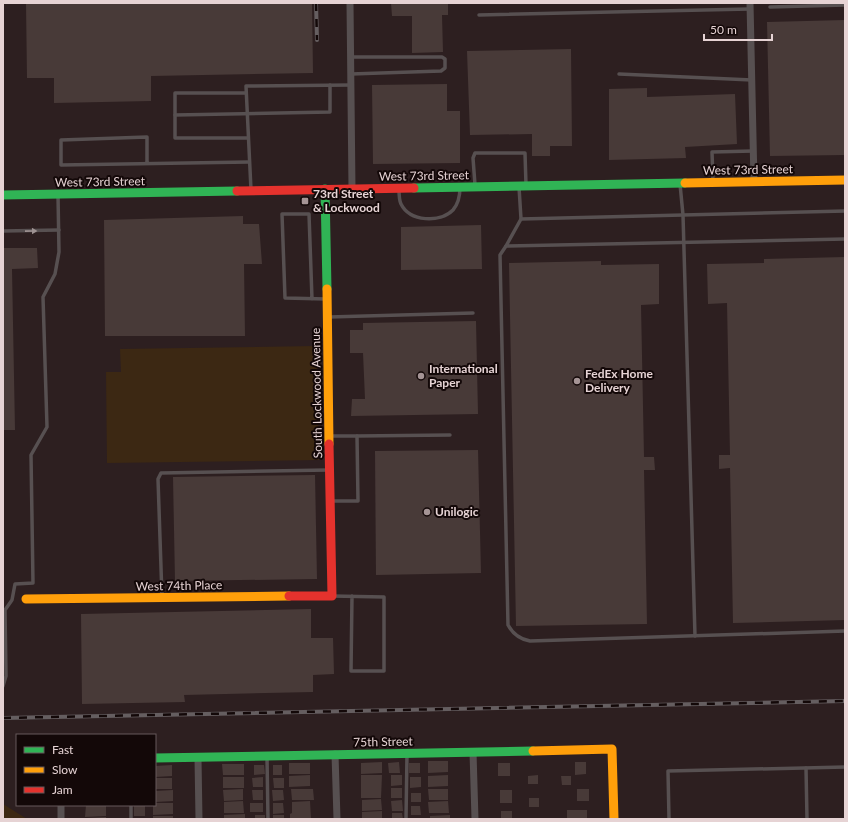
<svg xmlns="http://www.w3.org/2000/svg" width="848" height="822" viewBox="0 0 848 822" font-family="Lato,sans-serif">
  <rect width="100%" height="100%" fill="#2d1f20"/>
  <g fill="#3c2813">
    <polygon points="317,346 319,460 107,463 106,372 121,372 120,349"/>
    <polygon points="3,804 27,819 3,819"/>
  </g>
  <g fill="#483a38">
    <polygon points="26,3 312,3 313,73 151,76 151,101 54,103 54,78 27,78"/>
    <polygon points="391,3 448,3 448,15 442,15 443,52 412,53 412,16 392,16"/>
    <polygon points="845,20 845,155 770,156 767,22"/>
    <polygon points="571,49 572,146 550,146 550,156 532,156 532,134 470,135 467,51"/>
    <polygon points="447,84 447,111 460,111 460,163 373,164 372,85"/>
    <polygon points="647,88 647,97 735,94 737,144 685,147 686,158 609,160 609,89"/>
    <polygon points="243,216 243,224 259,224 262,264 244,264 245,336 105,336 104,220"/>
    <polygon points="481,225 482,269 401,270 401,227"/>
    <polygon points="3,248 37,248 38,268 12,269 15,430 3,430"/>
    <polygon points="845,257 845,620 733,623 730,468 719,469 719,455 730,455 727,303 708,304 707,264 764,263 764,259"/>
    <polygon points="601,261 601,265 659,264 659,304 641,305 644,457 654,457 655,470 644,470 647,624 516,626 509,263"/>
    <polygon points="476,321 478,414 351,416 352,399 365,399 363,353 350,353 350,330 363,330 363,323"/>
    <polygon points="478,450 481,573 376,575 375,451"/>
    <polygon points="315,475 317,579 175,581 173,477"/>
    <polygon points="311,609 311,638 333,638 334,674 313,675 313,692 184,695 185,702 82,704 81,614"/>
    <polygon points="428,761 448,761 448,772 428,773"/>
    <polygon points="382,762 382,773 361,774 361,763"/>
    <polygon points="399,762 400,773 389,773 388,763"/>
    <polygon points="575,762 586,762 586,774 575,775"/>
    <rect x="289" y="763" width="21" height="11"/>
    <rect x="409" y="763" width="11" height="10"/>
    <rect x="498" y="763" width="12" height="13"/>
    <polygon points="222,764 244,764 244,775 223,775"/>
    <polygon points="172,765 172,776 155,777 155,766"/>
    <polygon points="254,765 264,765 265,774 254,775"/>
    <rect x="273" y="765" width="9" height="10"/>
    <polygon points="310,775 310,786 289,787 289,776"/>
    <polygon points="361,775 382,775 381,798 361,798"/>
    <polygon points="391,775 402,775 402,785 391,786"/>
    <polygon points="448,775 448,786 428,787 428,776"/>
    <polygon points="538,775 538,784 528,784 528,776"/>
    <polygon points="561,776 571,776 571,785 562,785"/>
    <rect x="223" y="777" width="21" height="11"/>
    <polygon points="263,777 263,787 253,787 252,778"/>
    <polygon points="410,777 421,777 421,787 410,788"/>
    <rect x="155" y="778" width="17" height="11"/>
    <polygon points="273,778 284,778 284,788 274,788"/>
    <rect x="391" y="788" width="11" height="10"/>
    <polygon points="243,789 243,800 224,801 223,790"/>
    <polygon points="291,789 313,789 314,800 292,800"/>
    <polygon points="428,789 448,789 448,800 429,800"/>
    <rect x="577" y="789" width="12" height="12"/>
    <polygon points="173,790 173,801 155,802 155,791"/>
    <polygon points="252,790 263,790 263,800 253,800"/>
    <polygon points="272,790 283,790 284,800 273,801"/>
    <rect x="500" y="790" width="12" height="13"/>
    <rect x="411" y="793" width="10" height="9"/>
    <rect x="529" y="798" width="10" height="9"/>
    <polygon points="381,799 382,810 362,811 362,800"/>
    <polygon points="402,800 403,811 392,811 391,801"/>
    <polygon points="243,801 244,813 224,813 224,802"/>
    <polygon points="310,801 311,819 290,819 290,814 292,813 292,802"/>
    <polygon points="448,801 449,813 429,813 428,802"/>
    <polygon points="155,803 173,803 173,814 153,815 153,805 155,805"/>
    <rect x="250" y="803" width="13" height="9"/>
    <polygon points="273,803 283,803 284,813 273,814"/>
    <polygon points="86,805 106,805 106,816 85,817"/>
    <rect x="134" y="805" width="11" height="11"/>
    <polygon points="411,806 420,806 421,815 411,815"/>
    <rect x="567" y="810" width="20" height="9"/>
    <polygon points="382,811 382,819 362,819 362,812"/>
    <rect x="501" y="811" width="11" height="8"/>
    <polygon points="392,813 402,813 403,819 392,819"/>
    <polygon points="245,814 245,819 224,819 224,815"/>
    <rect x="255" y="815" width="10" height="4"/>
    <rect x="273" y="815" width="11" height="4"/>
    <polygon points="450,815 450,819 430,819 430,816"/>
    <rect x="153" y="816" width="20" height="3"/>
    <polygon points="106,817 106,819 86,819 86,818"/>
  </g>
  <g fill="none" stroke-linecap="round" stroke-linejoin="round">
    <g stroke="#575051" stroke-width="3.5">
      <polyline points="770,7 845,5"/>
      <polyline points="479,15 750,9"/>
      <polyline points="350,57 442,57 445,59 445,68 441,71 351,74"/>
      <polyline points="619,74 752,80"/>
      <polyline points="246,93 175,93 175,138 248,138"/>
      <polyline points="175,115 330,112 330,85"/>
      <polyline points="147,163 147,137 61,140 61,165 249,162"/>
      <polyline points="713,180 712,152 753,151"/>
      <polyline points="680,184 683,215 695,636"/>
      <polyline points="475,185 473,158 475,153 525,153 526,185"/>
      <polyline points="519,187 521,219 506,246 845,239"/>
      <path d="M399,189C399,194 399,200 401,204C410,222 440,223 453,210C459,203 460,196 460,187"/>
      <polyline points="251,190 246,86 351,85"/>
      <polyline points="521,219 845,211"/>
      <polyline points="3,231 59,230"/>
      <path d="M506,246L500,255L508,625C513,634 519,639 530,641L845,631"/>
      <polyline points="312,299 309,214 282,214 285,298 326,299"/>
      <polyline points="329,317 473,313"/>
      <polyline points="330,436 357,436 358,501 332,501"/>
      <polyline points="357,436 450,435"/>
      <polyline points="332,596 384,597 384,671 351,671 352,596"/>
      <polyline points="162,597 158,479 161,473 328,470"/>
      <polyline points="3,686 6,676 5,610 12,600 15,584 33,583 31,455 47,427 43,297 55,274 59,252 58,195"/>
      <polyline points="267,757 268,819"/>
      <polyline points="806,768 807,819"/>
      <polyline points="131,805 131,819"/>
      <polyline points="406,819 407,754"/>
      <polyline points="669,819 668,771 845,767"/>
    </g>
    <g stroke="#575051" stroke-width="7">
      <polyline points="350,3 352,189"/>
      <polyline points="750,3 754,182"/>
      <polyline points="473,752 475,819"/>
      <polyline points="335,754 337,819"/>
      <polyline points="198,758 199,819"/>
      <polyline points="61,805 61,819"/>
    </g>
    <g stroke="#30b455" stroke-width="9">
      <polyline points="414,188 685,183"/>
      <polyline points="325,189 327,289"/>
      <polyline points="3,195 237,191"/>
      <polyline points="155,758 533,751"/>
    </g>
    <g stroke="#ff9f0a" stroke-width="9">
      <polyline points="685,183 845,180"/>
      <polyline points="327,289 329,444"/>
      <polyline points="26,599 289,596"/>
      <polyline points="533,751 612,749 614,819"/>
    </g>
    <g stroke="#e5322d" stroke-width="9">
      <polyline points="237,191 414,188"/>
      <polyline points="289,596 332,596 329,444"/>
    </g>
    <defs>
      <g id="rail">
        <polyline points="316,3 317,40"/>
        <polyline points="3,718 845,701"/>
      </g>
    </defs>
    <use href="#rail" stroke="#655e60" stroke-width="4"/>
    <use href="#rail" stroke="#130808" stroke-width="2.5" stroke-dasharray="8" stroke-linecap="butt"/>
  </g>
  <defs><path id="oneway-solid" d="M-6-.8H1V-3.2L6.5 0L1 3.2V.8H-6Z"/></defs>
  <use fill="#9e9292" href="#oneway-solid" transform="translate(31 231) rotate(-1)"/>
  <g fill="#a59495" stroke="#130808" stroke-width="1.5">
    <rect x="301" y="197" width="8" height="8" rx="2"/>
    <circle cx="421" cy="376" r="4"/>
    <circle cx="577" cy="381" r="4"/>
    <circle cx="427" cy="512" r="4"/>
  </g>
  <g text-anchor="middle" stroke-width="4" stroke-linejoin="round" paint-order="stroke">
    <g font-size="12" fill="#e6d3d4" stroke="#130808">
      <text transform="translate(748 170) rotate(-1)" y="4">West 73rd Street</text>
      <text transform="translate(424 176) rotate(-1)" y="4">West 73rd Street</text>
      <text transform="translate(100 182) rotate(-1)" y="4">West 73rd Street</text>
      <text transform="translate(317 393) rotate(-91)" y="4">South Lockwood Avenue</text>
      <text transform="translate(179 586) rotate(-1)" y="4">West 74th Place</text>
      <text transform="translate(383 742) rotate(-1)" y="4">75th Street</text>
    </g>
    <g font-size="12" font-weight="bold" fill="#e6d3d4" stroke="#130808" text-anchor="start">
      <text x="313" y="198">73rd Street<tspan x="313" dy="14">&amp; Lockwood</tspan></text>
      <text x="429" y="373">International<tspan x="429" dy="14">Paper</tspan></text>
      <text x="585" y="378">FedEx Home<tspan x="585" dy="14">Delivery</tspan></text>
      <text x="435" y="516">Unilogic</text>
    </g>
  </g>
  <rect width="848" height="822" fill="none" stroke="#e6d3d4" stroke-width="8"/>
  <rect x="16" y="734" width="140" height="72" fill="#130808" stroke="#67595a"/>
  <rect x="24" y="747" width="20" height="6" fill="#30b455" stroke="#67595a"/>
  <text x="52" y="754" font-size="12" fill="#e6d3d4">Fast</text>
  <rect x="24" y="767" width="20" height="6" fill="#ff9f0a" stroke="#67595a"/>
  <text x="52" y="774" font-size="12" fill="#e6d3d4">Slow</text>
  <rect x="24" y="787" width="20" height="6" fill="#e5322d" stroke="#67595a"/>
  <text x="52" y="794" font-size="12" fill="#e6d3d4">Jam</text>
  <path d="M704 34v6h68v-6" fill="none" stroke="#e6d3d4" stroke-width="2"/>
  <text x="710" y="34" font-size="12" fill="#e6d3d4" stroke="#130808" stroke-width="3" paint-order="stroke">50 m</text>
</svg>
